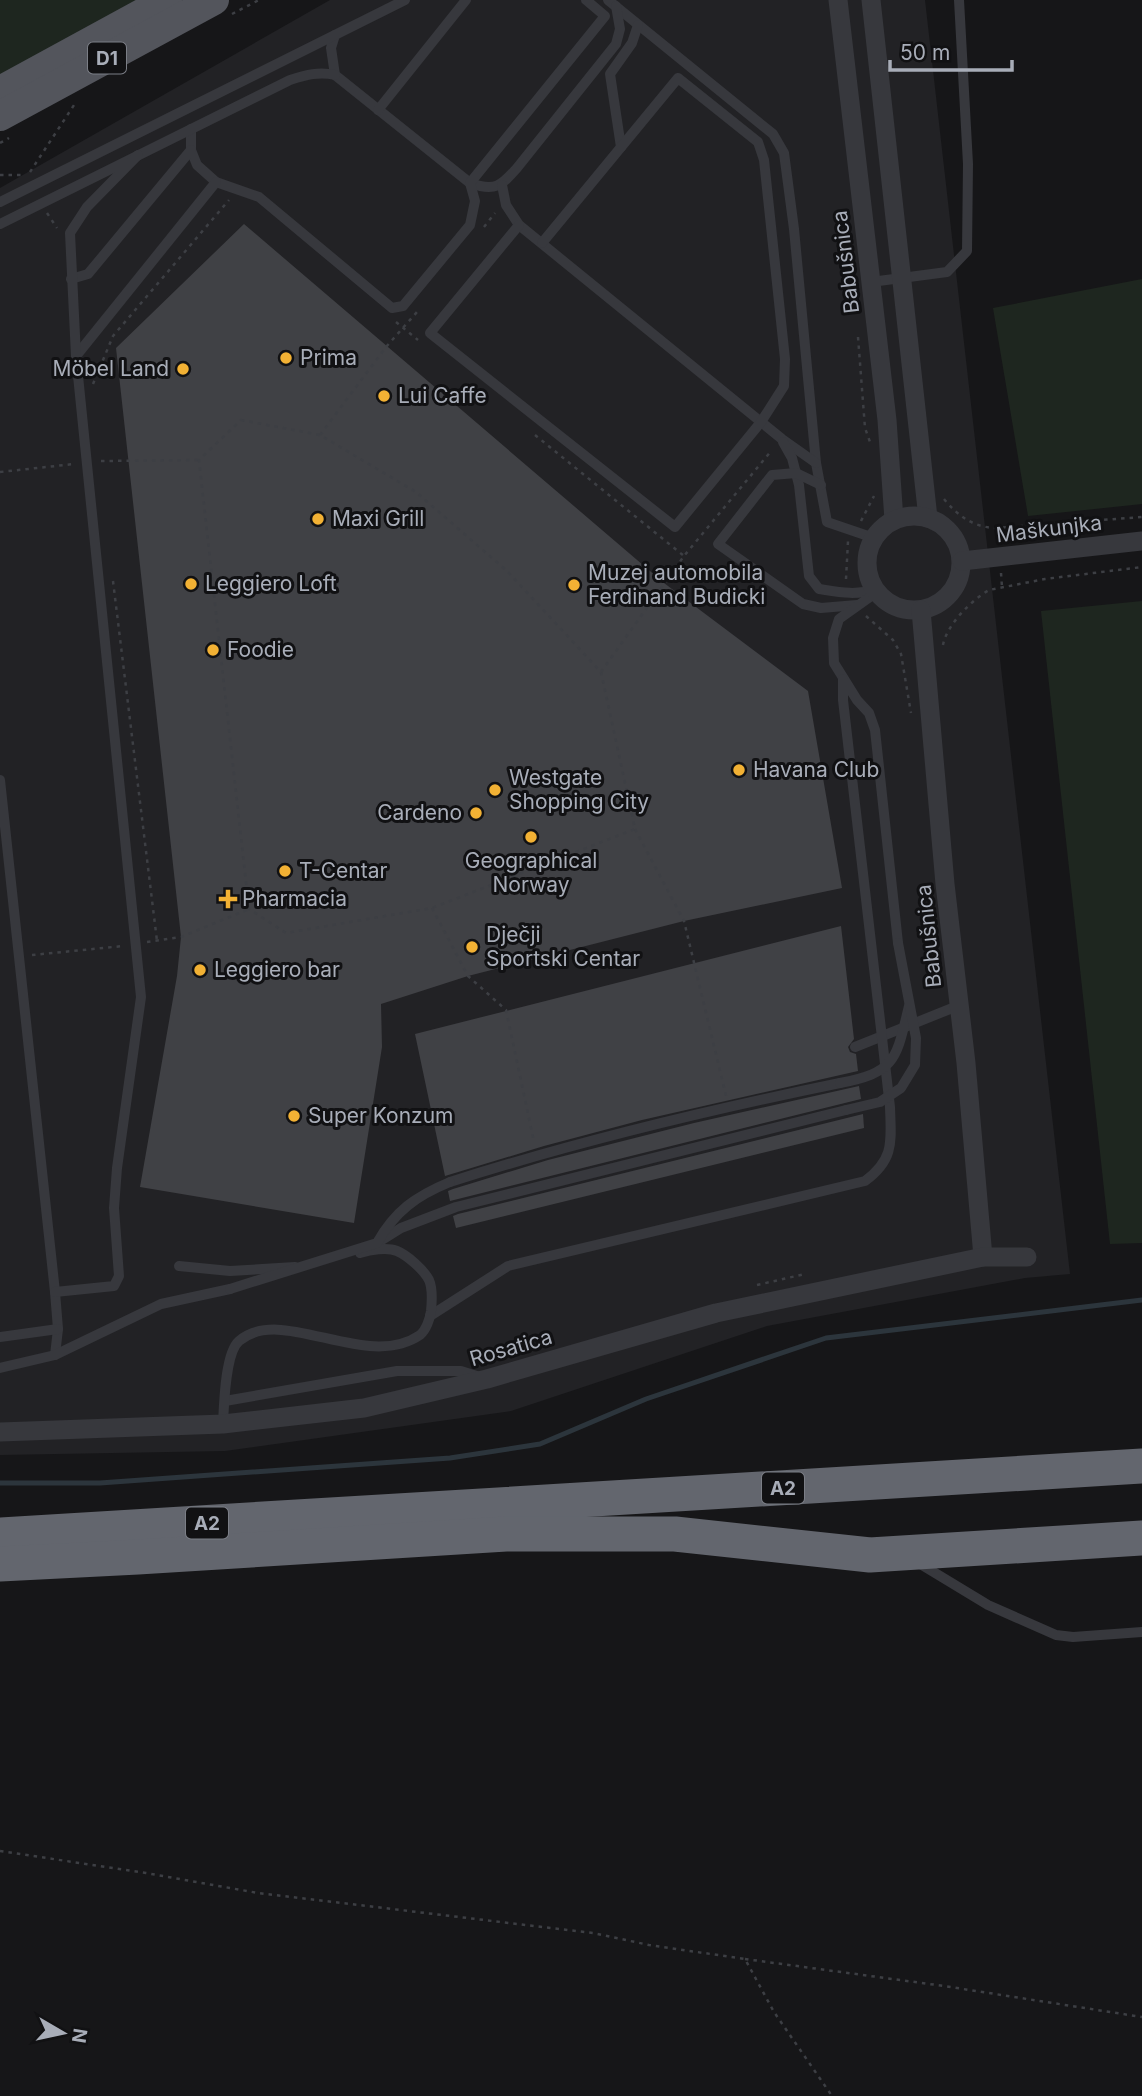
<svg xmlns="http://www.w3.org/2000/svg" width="1142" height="2096" viewBox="0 0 1142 2096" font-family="Inter,sans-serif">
  <rect width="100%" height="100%" fill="#161618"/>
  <polygon fill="#222225" points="330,0 925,0 1070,1274 1025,1278 767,1326 511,1411 225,1451 0,1455 0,188"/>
  <g fill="#1e261f">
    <polygon points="0,0 149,0 0,82"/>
    <polygon points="1142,279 1142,504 1028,516 993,308"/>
    <polygon points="1142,601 1142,1243 1110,1244 1041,611"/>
  </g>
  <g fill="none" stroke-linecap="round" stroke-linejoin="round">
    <polyline stroke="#2c353c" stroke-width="5" points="0,1483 100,1483 450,1458 540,1444 646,1399 826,1338 1142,1300"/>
  </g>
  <g fill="#404145">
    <polygon points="244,224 664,583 808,691 842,888 684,921 468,976 381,1004 382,1047 354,1223 140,1187 177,976 181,937 116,348"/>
    <polygon points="841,926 854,1039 848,1047 850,1052 856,1054 858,1071 642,1120 544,1146 445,1176 415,1034"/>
    <polygon points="859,1086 861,1099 450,1201 448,1191 453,1189 548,1160 694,1123"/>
    <polygon points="863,1114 864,1128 456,1228 453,1216 458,1214"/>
  </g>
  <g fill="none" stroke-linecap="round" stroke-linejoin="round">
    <g stroke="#3d3f44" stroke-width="2.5" stroke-dasharray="3.5 5" stroke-linecap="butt">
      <polyline points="232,14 259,0"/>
      <polyline points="0,143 9,138"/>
      <polyline points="30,172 76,102"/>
      <polyline points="0,175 22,175"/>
      <polyline points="47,213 57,228"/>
      <polyline points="484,227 495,213"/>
      <polyline points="396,322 418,340"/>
      <polyline points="858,337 865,428 870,442"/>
      <polyline points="93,384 113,336 229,200"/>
      <polygon points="241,420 320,435 416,492 507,571 601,672 635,829 432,908 286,933 249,909 199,460"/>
      <polyline points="320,435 386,347 417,312"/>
      <polyline points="535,435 684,556"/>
      <polyline points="101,461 199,460"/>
      <polyline points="0,472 74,464"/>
      <path d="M944,499C958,516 973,527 995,528L1142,517"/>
      <polyline points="861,521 874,496"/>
      <polyline points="1001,573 1002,587"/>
      <polyline points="846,579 848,541"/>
      <polyline points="113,581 157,941"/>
      <polyline points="866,616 893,640 901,654 911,713"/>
      <path d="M943,645C947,624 972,600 989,590L1045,579L1142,567"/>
      <polyline points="601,672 684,556 772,450"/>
      <polyline points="635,829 684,921 726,1096"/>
      <polyline points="432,908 468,976 506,1010 534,1142"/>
      <polyline points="147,942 181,937 249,909"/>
      <polyline points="32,955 123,946"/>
      <polyline points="757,1285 805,1274"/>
      <polyline points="0,1851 146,1873 258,1893 593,1933 649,1945 745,1959 774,2012 832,2096"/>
      <polyline points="745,1959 944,1986 1142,2017"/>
    </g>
    <g stroke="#37383d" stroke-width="10">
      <polyline points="608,0 773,134 784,153 794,229 816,463 827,522 874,538"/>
      <path d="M335,35L331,48L335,75L470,183C495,192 501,186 517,168L616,44L620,29L616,6"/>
      <polyline points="378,110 466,0"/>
      <polyline points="191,129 191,150 197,165 216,182 259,197 392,308 403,306 470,225 475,201 470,183 605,16 586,0"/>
      <polyline points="621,147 610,74 632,43 638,25"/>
      <polyline points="502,185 506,205 519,225 782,439 816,463"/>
      <polyline points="0,202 405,0"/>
      <path d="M0,224L290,80C306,75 319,71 335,75"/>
      <polyline points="519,225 430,333 675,527 761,422 784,386 785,359 764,160 758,142 678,78 542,243"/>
      <polyline points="71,279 88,274 191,150"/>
      <polyline points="871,282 947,272 967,251 968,164 959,0"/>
      <polyline points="76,356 216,182"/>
      <path d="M783,442L792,458L799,485L809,576L819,589C838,592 857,596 875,589"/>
      <polyline points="821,485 796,473 772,475 718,544 803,604 821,608 857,605"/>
      <polyline points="877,592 839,619 833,638 834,663 857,700 869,713 875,730 898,943"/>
      <polyline points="0,780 55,1292 58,1329 55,1355"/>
      <polyline points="855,1047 960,1005"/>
      <path d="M450,1182C578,1141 708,1110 840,1083"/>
      <polyline points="377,1243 401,1228 456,1207 846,1110"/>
      <polyline points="179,1266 230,1271 295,1267"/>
      <polyline points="55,1292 114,1286 119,1276 114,1208 117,1168 141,997 76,356 70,233 87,207 138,155"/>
      <path d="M430,1316L508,1266L865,1181C895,1159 891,1141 890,1107L843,700V679"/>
      <polyline points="0,1337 58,1329"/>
      <polyline points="0,1368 55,1355 161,1304 230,1289"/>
      <polyline points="225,1401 397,1371 461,1371 480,1377"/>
      <path d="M223,1424C224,1405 225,1353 239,1341C282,1304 366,1372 420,1335C426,1330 430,1319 431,1311C432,1301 433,1289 429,1280C424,1270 407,1255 397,1251C387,1247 370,1250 360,1253"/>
      <polyline points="917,1562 988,1605 1056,1635 1073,1637 1142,1632"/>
    </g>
    <g stroke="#37383d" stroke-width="19">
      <polyline points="838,0 887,420 894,520"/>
      <polyline points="871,0 928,518"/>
      <circle cx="914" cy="563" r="47"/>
      <polyline points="962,561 1142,541"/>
      <polyline points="921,610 945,884 966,1063 983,1257"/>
      <polyline points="0,1432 223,1424 364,1408 487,1379 716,1313 983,1257 1027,1257"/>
    </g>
    <g stroke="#53555c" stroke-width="30">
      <polyline points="0,91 167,0"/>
      <polyline points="0,116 214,0"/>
    </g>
    <g stroke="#63666e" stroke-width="35">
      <polyline points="0,1535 1142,1466"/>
      <polyline points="0,1564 138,1557 506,1534 675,1534 870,1555 1142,1538"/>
    </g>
    <g stroke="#37383d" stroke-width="10">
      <path d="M840,1083C897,1072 896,1059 909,1006"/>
      <polyline points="846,1110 880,1102 901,1088 915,1065 916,1038 898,943"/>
      <path d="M230,1289L377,1243C395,1211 416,1196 450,1182"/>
    </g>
  </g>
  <g fill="#f2b134" stroke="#111113" stroke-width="2.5">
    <circle cx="286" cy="358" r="7"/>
    <circle cx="183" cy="369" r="7"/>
    <circle cx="384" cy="396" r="7"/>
    <circle cx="318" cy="519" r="7"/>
    <circle cx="191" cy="584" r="7"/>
    <circle cx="574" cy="585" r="7"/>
    <circle cx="213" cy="650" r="7"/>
    <circle cx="739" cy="770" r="7"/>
    <circle cx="495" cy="790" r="7"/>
    <circle cx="476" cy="813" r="7"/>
    <circle cx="531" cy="837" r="7"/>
    <circle cx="285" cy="871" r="7"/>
    <path d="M224.5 888.5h7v7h7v7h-7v7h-7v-7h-7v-7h7z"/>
    <circle cx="472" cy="947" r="7"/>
    <circle cx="200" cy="970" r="7"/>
    <circle cx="294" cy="1116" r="7"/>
  </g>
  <g text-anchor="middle" stroke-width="6" stroke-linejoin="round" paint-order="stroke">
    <g fill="#111113" stroke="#7b7e86" stroke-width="2">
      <rect x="88" y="42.5" width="38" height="31" rx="5"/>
      <rect x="762" y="1472.5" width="42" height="31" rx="5"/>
      <rect x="186" y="1507.5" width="42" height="31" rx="5"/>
    </g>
    <g font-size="19" font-weight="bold" fill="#a8adb8">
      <text x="107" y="65">D1</text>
      <text x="783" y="1495">A2</text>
      <text x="207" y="1530">A2</text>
    </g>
    <g font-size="21" fill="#a8adb8" stroke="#111113">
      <text transform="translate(846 262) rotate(-97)" y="7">Babušnica</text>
      <text transform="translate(1049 529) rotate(-7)" y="7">Maškunjka</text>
      <text transform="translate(929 936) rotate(-96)" y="7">Babušnica</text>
      <text transform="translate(511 1348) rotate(-16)" y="7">Rosatica</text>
    </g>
    <g font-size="21" fill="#a8adb8" stroke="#111113" text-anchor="start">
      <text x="300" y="365">Prima</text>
      <text x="169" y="376" text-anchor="end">Möbel Land</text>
      <text x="398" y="403">Lui Caffe</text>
      <text x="332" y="526">Maxi Grill</text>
      <text x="588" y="580">Muzej automobila<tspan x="588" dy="24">Ferdinand Budicki</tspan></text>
      <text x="205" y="591">Leggiero Loft</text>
      <text x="227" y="657">Foodie</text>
      <text x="753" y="777">Havana Club</text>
      <text x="509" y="785">Westgate<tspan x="509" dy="24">Shopping City</tspan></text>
      <text x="462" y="820" text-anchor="end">Cardeno</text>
      <text x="531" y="868" text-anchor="middle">Geographical<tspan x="531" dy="24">Norway</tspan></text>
      <text x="299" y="878">T-Centar</text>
      <text x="242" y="906">Pharmacia</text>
      <text x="486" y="942">Dječji<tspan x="486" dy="24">Sportski Centar</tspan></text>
      <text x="214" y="977">Leggiero bar</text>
      <text x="308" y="1123">Super Konzum</text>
    </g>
  </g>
  <g transform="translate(63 2033) rotate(99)" stroke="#111113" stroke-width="5" paint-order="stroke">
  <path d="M0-5L12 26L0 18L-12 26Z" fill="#a8adb8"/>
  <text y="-10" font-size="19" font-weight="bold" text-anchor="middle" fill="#a8adb8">N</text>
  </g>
  <path d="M890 60v10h122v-10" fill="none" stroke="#a8adb8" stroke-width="3.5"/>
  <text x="900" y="60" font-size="21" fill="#a8adb8" stroke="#111113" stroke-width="5" paint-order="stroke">50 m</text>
</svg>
